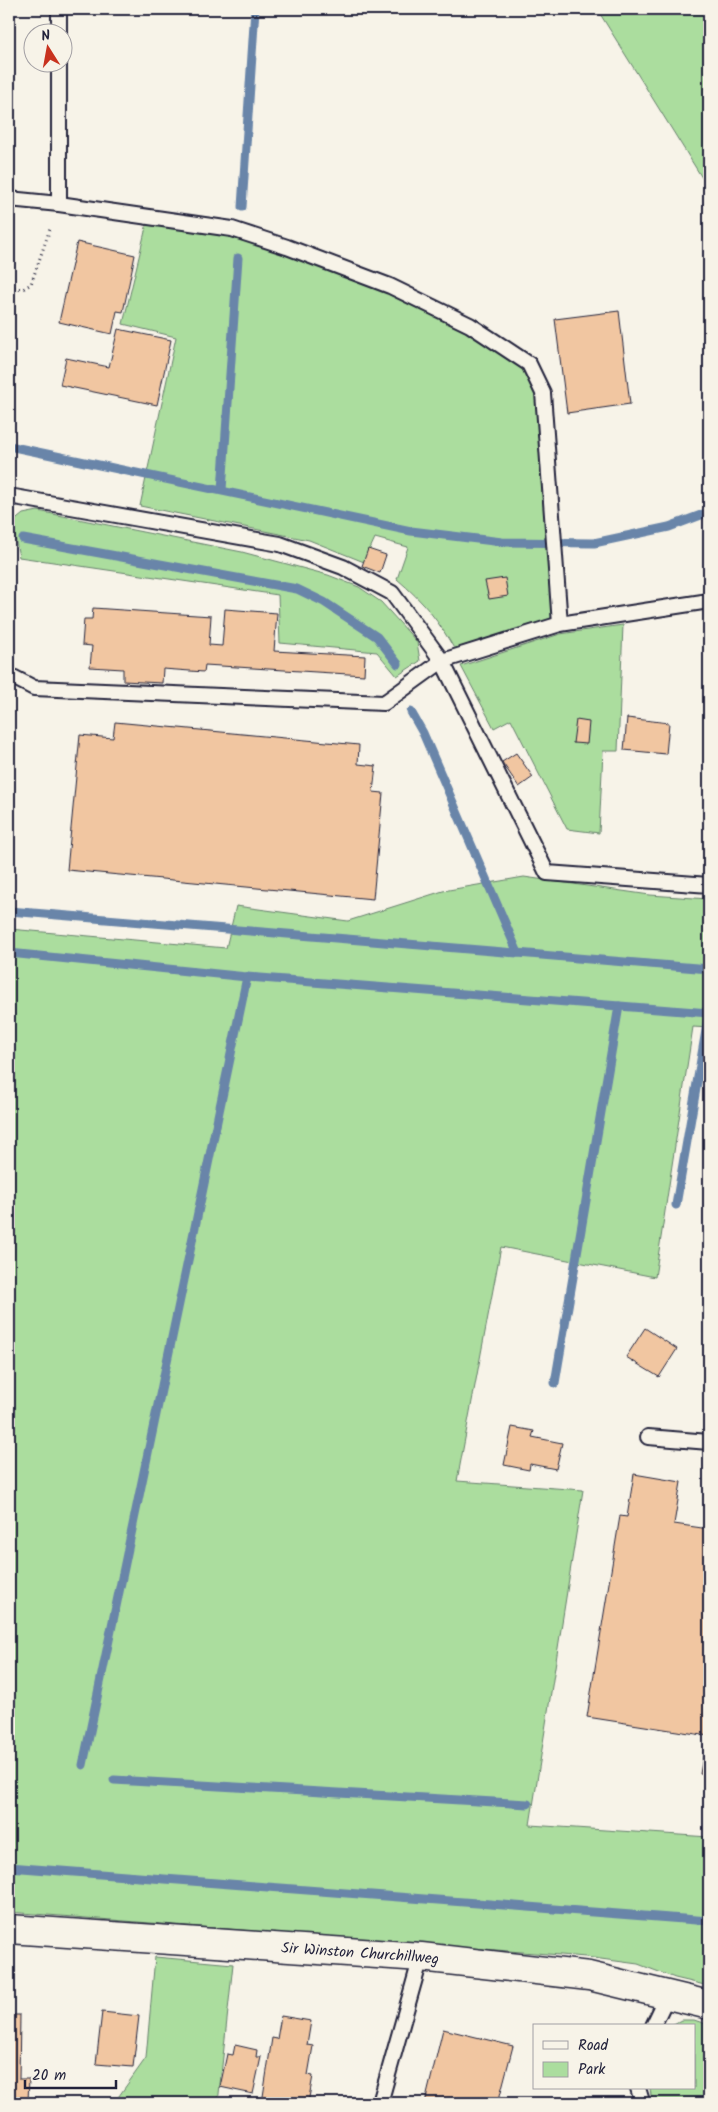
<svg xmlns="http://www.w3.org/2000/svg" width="718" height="2112" viewBox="0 0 718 2112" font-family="Kalam,sans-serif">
  <rect width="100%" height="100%" fill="#f7f3e8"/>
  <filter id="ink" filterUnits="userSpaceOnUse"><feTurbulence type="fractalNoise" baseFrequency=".02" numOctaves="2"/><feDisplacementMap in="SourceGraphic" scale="10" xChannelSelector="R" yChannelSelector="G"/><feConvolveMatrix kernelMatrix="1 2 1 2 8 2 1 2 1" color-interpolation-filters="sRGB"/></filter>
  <g filter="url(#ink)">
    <g fill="#abdd9e" stroke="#66806c">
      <polygon points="597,9 709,9 709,189"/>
      <path d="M147,223L233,235L386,290L468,330L526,367L538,396L554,621L456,652C439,621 424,602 397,579L408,547L375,538L364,562L309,540L140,506L176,337L123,324Z"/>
      <polygon points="38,511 242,552 328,575 359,587 381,602 417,642 420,661 397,676 377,652 280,643 278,595 19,557 12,523 23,514"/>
      <polygon points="623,625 618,751 603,751 599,833 567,829 511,719 494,728 461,666 560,634"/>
      <polygon points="524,877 650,895 709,899 709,1028 693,1027 655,1277 501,1247 457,1481 583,1490 530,1825 709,1837 709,1986 675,1978 638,1964 586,1957 9,1912 9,929 226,948 236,906 348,921 443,891"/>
      <polygon points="155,1957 233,1964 218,2103 114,2103 146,2058"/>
      <polygon points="681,2020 694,2020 709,2025 709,2103 652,2103 650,2088 694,2088 694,2026 670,2026"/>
    </g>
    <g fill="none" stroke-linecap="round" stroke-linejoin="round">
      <g stroke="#6985a9" stroke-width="9">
        <polyline points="242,207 255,9"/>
        <polyline points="9,446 411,531 502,542 594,543 669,527 709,512"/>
        <polyline points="222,490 238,258"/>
        <polyline points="23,539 297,589 324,602 377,637 398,664"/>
        <polyline points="411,712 423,733 518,953"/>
        <polyline points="9,911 709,969"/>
        <polyline points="9,953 247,977 83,1765"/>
        <polyline points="247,977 709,1013"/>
        <polyline points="676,1205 709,1013"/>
        <polyline points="555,1383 619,1006"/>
        <polyline points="114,1780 528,1804"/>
        <polyline points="9,1867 709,1921"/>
      </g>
    </g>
    <g fill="#f1c6a1" stroke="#22223b">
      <polygon points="77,242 135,255 123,312 117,311 112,334 59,322"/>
      <polygon points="619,311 630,404 567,413 555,319"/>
      <polygon points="118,329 171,340 157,405 60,385 66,358 109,367"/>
      <polygon points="368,549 386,555 380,573 362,566"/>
      <polygon points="505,578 508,596 489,599 485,581"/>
      <polygon points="93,608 211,616 209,645 222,646 225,609 277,613 274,651 365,656 364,675 205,665 204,672 163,669 162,683 123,681 123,669 90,667 92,646 82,645 84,619 92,619"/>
      <polygon points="627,718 669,723 666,754 624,750"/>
      <polygon points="576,720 589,722 587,744 573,743"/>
      <polygon points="115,722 359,745 358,764 376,766 373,792 383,793 373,899 67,870 80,735 113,738"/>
      <polygon points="516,753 533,777 519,787 502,762"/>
      <polygon points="645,1328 677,1349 659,1377 626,1357"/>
      <polygon points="512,1427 534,1431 532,1437 562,1443 556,1469 530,1464 529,1470 504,1465"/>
      <polygon points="634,1474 681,1482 674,1524 709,1529 709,1736 587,1717 620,1516 627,1517"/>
      <polygon points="705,1744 709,1745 709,1775 700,1774"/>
      <polygon points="102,2012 139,2016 133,2067 96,2064"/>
      <polygon points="9,2015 20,2015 19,2079 29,2079 28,2101 9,2100"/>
      <polygon points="281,2016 311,2021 307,2045 313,2046 308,2075 313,2076 308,2103 262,2103 272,2038 277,2039"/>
      <polygon points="443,2029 513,2046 498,2103 425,2103"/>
      <polygon points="235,2045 257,2050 256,2057 261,2057 253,2094 220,2087 227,2054 233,2055"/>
    </g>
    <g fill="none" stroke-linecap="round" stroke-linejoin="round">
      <defs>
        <g id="service">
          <polyline points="59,32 59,9"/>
          <polyline points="9,199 59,204 232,229 287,247 390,286 470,325 529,364 543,393 560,624"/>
          <polyline points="59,204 59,62"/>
          <polyline points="9,496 280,544 343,567 392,593 442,661 384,703 34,688 9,675"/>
          <polyline points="709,601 560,624 442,661 547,873 709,885"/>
          <polyline points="648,1437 709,1442"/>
          <polyline points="653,2026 668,1995"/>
          <polyline points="638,2088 641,2098 639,2103"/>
          <polyline points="380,2103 421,1957"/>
        </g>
        <g id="tertiary">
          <path id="s1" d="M9,1929L421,1957L589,1976L709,2005"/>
        </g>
      </defs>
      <use href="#service" stroke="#22223b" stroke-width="18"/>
      <use href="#tertiary" stroke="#22223b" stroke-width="31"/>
      <polyline stroke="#22223b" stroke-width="3" stroke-dasharray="1 4" stroke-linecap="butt" points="9,287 23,289 31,284 51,226"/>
      <use href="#service" stroke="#f7f3e8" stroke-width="14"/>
      <use href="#tertiary" stroke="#f7f3e8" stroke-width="28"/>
    </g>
  </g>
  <g text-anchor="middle" stroke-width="4.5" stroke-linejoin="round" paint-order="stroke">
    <g font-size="15" fill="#22223b" stroke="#f7f3e8">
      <text dy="5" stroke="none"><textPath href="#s1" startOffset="352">Sir Winston Churchillweg</textPath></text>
    </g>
  </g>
  <rect width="718" height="2112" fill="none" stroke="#f7f3e8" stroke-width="30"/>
  <rect x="15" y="15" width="688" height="2082" fill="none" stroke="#22223b" stroke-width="2" filter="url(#ink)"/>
  <rect x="533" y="2024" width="162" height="65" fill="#f7f3e8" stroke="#a29fa3"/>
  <rect x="543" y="2041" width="25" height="8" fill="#f7f3e8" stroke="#a29fa3"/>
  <text x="578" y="2050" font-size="15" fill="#22223b">Road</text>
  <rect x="543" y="2062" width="25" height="15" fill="#abdd9e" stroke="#a29fa3"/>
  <text x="578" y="2074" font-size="15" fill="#22223b">Park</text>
  <g transform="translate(48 48) rotate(349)"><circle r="24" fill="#f7f3e8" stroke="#a29fa3"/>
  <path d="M0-4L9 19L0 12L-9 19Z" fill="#c8321e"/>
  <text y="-8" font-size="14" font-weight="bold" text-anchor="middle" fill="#22223b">N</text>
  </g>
  <path d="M25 2080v8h91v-8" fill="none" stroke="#22223b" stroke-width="2.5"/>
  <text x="32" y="2080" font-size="15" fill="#22223b" stroke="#f7f3e8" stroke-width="4" paint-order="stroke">20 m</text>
</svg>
